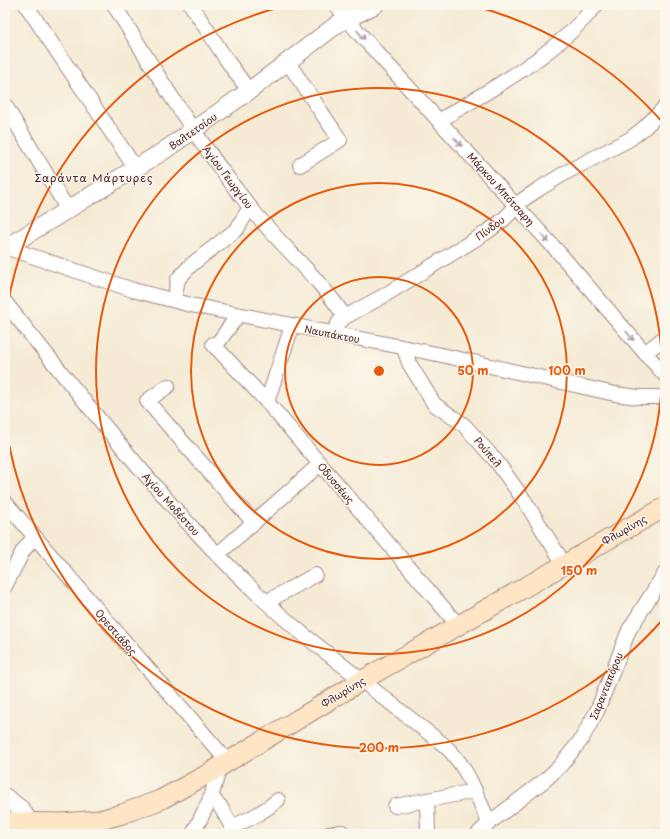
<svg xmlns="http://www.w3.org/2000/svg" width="670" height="839" viewBox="0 0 670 839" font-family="'Playpen Sans',sans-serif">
  <rect width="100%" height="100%" fill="#fbf7ec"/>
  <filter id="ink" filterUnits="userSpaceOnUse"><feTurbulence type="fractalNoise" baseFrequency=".025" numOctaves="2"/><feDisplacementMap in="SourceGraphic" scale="8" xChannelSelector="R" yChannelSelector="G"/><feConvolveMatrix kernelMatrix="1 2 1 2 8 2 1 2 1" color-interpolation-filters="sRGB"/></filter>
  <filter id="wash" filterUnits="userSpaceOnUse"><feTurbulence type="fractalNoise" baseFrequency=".012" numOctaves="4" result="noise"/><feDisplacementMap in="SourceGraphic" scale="16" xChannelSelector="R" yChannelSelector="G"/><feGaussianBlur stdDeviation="0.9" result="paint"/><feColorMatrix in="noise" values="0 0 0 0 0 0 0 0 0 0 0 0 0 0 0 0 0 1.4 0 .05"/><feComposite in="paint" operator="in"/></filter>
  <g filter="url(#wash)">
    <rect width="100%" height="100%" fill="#f5ebd5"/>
  </g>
  <g filter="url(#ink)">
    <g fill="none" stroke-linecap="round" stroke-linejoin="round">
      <defs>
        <g id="minor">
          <polyline points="26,5 136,169"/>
          <path d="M114,5C157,74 199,144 250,207C280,245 318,276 345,317"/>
          <polyline points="191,5 226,59 249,91"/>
          <polyline points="336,5 358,32 561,255 645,353 665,375"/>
          <polyline points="287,61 340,140 300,165"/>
          <polyline points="5,105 68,210"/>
          <path d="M439,121C494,87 555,56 596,5"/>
          <polyline points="5,247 133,290 191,305 437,354 615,394 638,397 665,397"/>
          <polyline points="174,300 178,279 191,265 237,229 250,207"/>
          <path d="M5,302C33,338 62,373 90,408C156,489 223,568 304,635L444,745C467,765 477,796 489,823"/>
          <polyline points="333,333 339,322 345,317 385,295 487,232 503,220 524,199 539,189 565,173 630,139 644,128 665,107"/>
          <polyline points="213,344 267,402 458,625"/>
          <polyline points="215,347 238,315"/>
          <polyline points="404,348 409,363 434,404 464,425 497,462 524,500 564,564"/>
          <polyline points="645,353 665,337"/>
          <polyline points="168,386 147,401 254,523"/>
          <polyline points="267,402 292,326"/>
          <polyline points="5,502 228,762"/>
          <polyline points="217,555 320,464"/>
          <polyline points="5,586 23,551 34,537"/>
          <polyline points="266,602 315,575"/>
          <polyline points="211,797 220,806 236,834"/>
          <polyline points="427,800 428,834"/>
          <polyline points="395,806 475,791"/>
          <path d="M232,827C249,819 264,812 278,800"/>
          <polyline points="193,834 211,797 220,767"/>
          <polyline points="329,834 342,832"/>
          <polyline points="478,834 489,823 545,780 560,766 581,740 597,711 629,630 665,573"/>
        </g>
        <g id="tertiary">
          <polyline points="5,248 162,152 249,91 339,23 375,5"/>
          <polyline points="5,797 21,809 30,823"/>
        </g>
        <polyline id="secondary" points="5,822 62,823 100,820 122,814 160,800 206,775 361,681 665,507"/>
      </defs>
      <use href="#minor" stroke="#a08580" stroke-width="16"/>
      <use href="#tertiary" stroke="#a08580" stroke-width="19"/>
      <use href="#secondary" stroke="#a08580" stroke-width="21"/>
      <use href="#minor" stroke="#fff" stroke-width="14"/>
      <use href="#tertiary" stroke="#fff" stroke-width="17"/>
      <use href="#secondary" stroke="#fee5c5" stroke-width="19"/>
    </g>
    <defs><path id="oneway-shaft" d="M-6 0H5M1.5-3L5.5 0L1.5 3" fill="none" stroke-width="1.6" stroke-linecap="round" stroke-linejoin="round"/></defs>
    <g stroke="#ae9aa0">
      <use href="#oneway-shaft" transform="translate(361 35) rotate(48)"/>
      <use href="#oneway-shaft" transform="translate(458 142) rotate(47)"/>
      <use href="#oneway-shaft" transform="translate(545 238) rotate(48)"/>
      <use href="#oneway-shaft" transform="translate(630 336) rotate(50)"/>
    </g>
  </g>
  <g fill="none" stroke="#e8590c" stroke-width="2">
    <circle cx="379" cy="371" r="94"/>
    <circle cx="379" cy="371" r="188"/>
    <circle cx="379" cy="371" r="283"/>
    <path d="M664 618A377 377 0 0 1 5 420M5 322A377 377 0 0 1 288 5M470 5A377 377 0 0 1 664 124"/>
  </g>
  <g text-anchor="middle" stroke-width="3" stroke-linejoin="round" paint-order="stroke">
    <g font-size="10" fill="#4a1f2b" stroke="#fbf7ec">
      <text transform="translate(193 131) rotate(-35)" y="4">Βαλτετσίου</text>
      <text transform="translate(228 177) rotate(53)" y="4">Αγίου Γεωργίου</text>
      <text transform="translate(501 189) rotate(48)" y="4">Μάρκου Μπότσαρη</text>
      <text transform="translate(490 228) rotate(-36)" y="4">Πίνδου</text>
      <text transform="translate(332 334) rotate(11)" y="4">Ναυπάκτου</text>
      <text transform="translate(488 452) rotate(50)" y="4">Ρούπελ</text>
      <text transform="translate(336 483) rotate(50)" y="4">Οδυσσέως</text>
      <text transform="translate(171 504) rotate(48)" y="4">Αγίου Μοδέστου</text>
      <text transform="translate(624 530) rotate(-30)" y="4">Φλωρίνης</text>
      <text transform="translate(116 632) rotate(49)" y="4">Ορεστιάδος</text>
      <text transform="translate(606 686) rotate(-68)" y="4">Σαρανταπόρου</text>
      <text transform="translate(343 692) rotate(-31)" y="4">Φλωρίνης</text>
    </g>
    <g font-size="11" letter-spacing="1" fill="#4a1f2b" stroke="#fbf7ec">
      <text x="94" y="182">Σαράντα Μάρτυρες</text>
    </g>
  </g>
  <circle cx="379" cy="371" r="6" fill="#e8590c" stroke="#fbf7ec" stroke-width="2"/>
  <g font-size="12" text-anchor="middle" font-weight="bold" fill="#e8590c" stroke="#fbf7ec" stroke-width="3" stroke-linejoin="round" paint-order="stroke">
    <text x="473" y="375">50 m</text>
    <text x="567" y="375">100 m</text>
    <text x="579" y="575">150 m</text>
    <text x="379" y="752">200 m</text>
  </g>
  <rect width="670" height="839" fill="none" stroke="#fbf7ec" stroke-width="20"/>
</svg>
